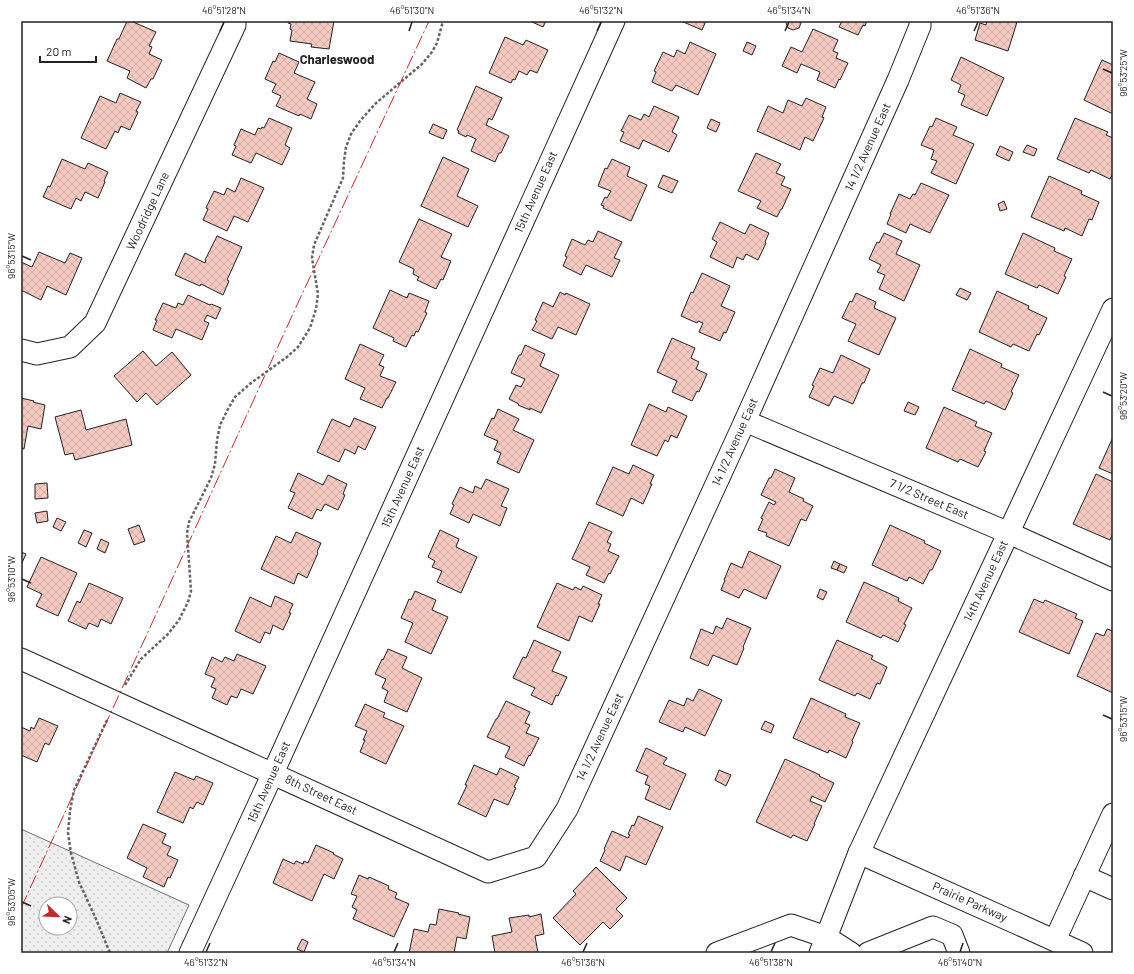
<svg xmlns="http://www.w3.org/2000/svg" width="1134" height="974" viewBox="0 0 1134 974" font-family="Barlow,sans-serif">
  <defs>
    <pattern id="grass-dots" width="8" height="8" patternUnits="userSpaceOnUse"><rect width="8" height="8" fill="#eee"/><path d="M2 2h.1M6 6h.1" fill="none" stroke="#ccc" stroke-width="1.8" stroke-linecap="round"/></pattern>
    <pattern id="building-cross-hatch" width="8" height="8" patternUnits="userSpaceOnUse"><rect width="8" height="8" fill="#f3c9c0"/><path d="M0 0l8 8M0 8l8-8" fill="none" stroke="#d0aca5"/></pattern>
  </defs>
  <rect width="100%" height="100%" fill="#fff"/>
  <path fill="url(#grass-dots)" stroke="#6f6f6f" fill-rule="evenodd" d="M21,829L189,905L167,953H21ZM46,904H70V928H46Z"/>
  <g fill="url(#building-cross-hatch)" stroke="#222">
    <polygon points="127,21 131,21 156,32 149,46 152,47 149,54 162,60 153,79 151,79 146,88 127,78 130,71 107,61 117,39 119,39"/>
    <polygon points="288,21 334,21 329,49 311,47 312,44 290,41 292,30 290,29 291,24 288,23"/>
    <polygon points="530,21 546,21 543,27"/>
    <polygon points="681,21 706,21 702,30"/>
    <polygon points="787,21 800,21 801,23 799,28 793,30 788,28 786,23"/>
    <polygon points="842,21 867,21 865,26 863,25 858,35 839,27"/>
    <polygon points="987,21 1019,21 1018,22 1017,22 1008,51 975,40 980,23 986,25"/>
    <polygon points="813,29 838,40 833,51 838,53 836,58 848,63 840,80 839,79 835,88 817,80 820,72 801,64 797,73 782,66 791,47 802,52"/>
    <polygon points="505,37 523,45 526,40 548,50 537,73 530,70 527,75 519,71 515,80 513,79 511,83 489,73"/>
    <polygon points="690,42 716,54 698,95 676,85 672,91 652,82 656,72 654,71 663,52 674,57 677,50 685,54"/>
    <polygon points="747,42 756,46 752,55 743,51"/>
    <polygon points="279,53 299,62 294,73 315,82 307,99 317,104 311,119 300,114 299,116 276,106 281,96 272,92 276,84 265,79 273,61 275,62"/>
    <polygon points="961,57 1004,78 987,116 961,105 965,95 958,92 961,85 951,80"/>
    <polygon points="1102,60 1113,65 1113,114 1084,100"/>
    <polygon points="476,86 502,98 492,120 489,118 486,125 509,136 501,153 499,153 495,162 471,151 476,139 467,135 466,137 458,133 459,131 457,130"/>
    <polygon points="120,93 141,102 136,111 138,112 130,130 121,126 118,133 115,131 106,149 81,138 100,96 116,103"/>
    <polygon points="806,98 826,107 822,117 824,118 813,141 805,137 800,150 757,131 768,106 783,113 788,100 802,106"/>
    <polygon points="654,106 679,117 672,132 677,135 669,152 643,140 639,149 620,141 624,132 621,131 629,115 641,120 644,114 649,117"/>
    <polygon points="269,118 292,128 285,145 290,148 282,165 256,153 251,163 232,155 236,146 234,145 241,129 255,135 258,128 261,129 262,127 264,128"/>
    <polygon points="936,118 957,127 953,135 974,144 956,184 931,173 937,161 931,159 934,150 921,145 930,126 932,127"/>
    <polygon points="1075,118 1108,132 1106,135 1113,138 1113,173 1110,179 1091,170 1089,173 1057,159"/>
    <polygon points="711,119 720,123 716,132 707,128"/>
    <polygon points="433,124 447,130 443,139 429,133"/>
    <polygon points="1027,145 1037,149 1034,156 1023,152"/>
    <polygon points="1000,146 1013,152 1009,161 996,155"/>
    <polygon points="756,153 781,164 776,173 785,177 781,185 791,189 782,209 781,209 777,217 757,208 761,201 738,191"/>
    <polygon points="443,157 469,169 457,196 478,206 468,227 421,206"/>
    <polygon points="62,159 85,169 88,163 108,172 104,181 105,182 98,198 85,192 81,201 76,198 71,209 43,197 48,186 50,187"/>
    <polygon points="612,159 630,167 627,176 647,185 631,221 603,208 604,206 601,205 605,197 607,198 611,191 598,186 605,168 607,169"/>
    <polygon points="663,175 678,181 672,193 658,187"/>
    <polygon points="1049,176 1082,191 1081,194 1099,202 1092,220 1089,219 1082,236 1065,228 1064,231 1031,217"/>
    <polygon points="241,178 264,188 248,222 234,216 227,231 203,220 208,209 206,208 214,191 224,195 227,188 235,192"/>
    <polygon points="921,183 949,195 930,233 910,224 906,233 887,224 891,214 890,214 899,194 910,199 913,194 915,195"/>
    <polygon points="1004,201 1007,209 1000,211 998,204"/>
    <polygon points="419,219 452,234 441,257 451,261 443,280 441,279 436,289 417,280 419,277 413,274 414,269 399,262"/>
    <polygon points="720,222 745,234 750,224 769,233 765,242 766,243 758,260 746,254 743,260 737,257 733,268 710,257 717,242 712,239"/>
    <polygon points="598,231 622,242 614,258 620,260 612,277 586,265 581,275 563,266 567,257 565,256 572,239 585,245 588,240 593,242"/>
    <polygon points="884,233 902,241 896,254 920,265 904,301 879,289 885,275 877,272 881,265 869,259 877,242 879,243"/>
    <polygon points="1023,233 1055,248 1054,251 1072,259 1064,276 1066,277 1058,294 1039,285 1037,288 1005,274"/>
    <polygon points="217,236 242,247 227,280 229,281 223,295 201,284 200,286 175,275 185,253 205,263 206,260 205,260"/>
    <polygon points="39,252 65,263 70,253 82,258 66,295 47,286 41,300 21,290 21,262 32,267"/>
    <polygon points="702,273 730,286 721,306 735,312 726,333 724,332 720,341 699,332 703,323 698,321 697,323 681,316 691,292 693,293"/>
    <polygon points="960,288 971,293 967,300 956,295"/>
    <polygon points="390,290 407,298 409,293 429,301 425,312 427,313 418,332 416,331 414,336 412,335 406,347 393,341 394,338 373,328"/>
    <polygon points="997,291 1029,306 1028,309 1047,318 1039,335 1037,334 1029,351 1013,344 1011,347 979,332"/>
    <polygon points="560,292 565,295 566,293 590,304 576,335 558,327 552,339 532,330 537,321 535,320 543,302 553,307"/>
    <polygon points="856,293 876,302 874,308 896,318 879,355 848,341 856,324 842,318 850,301 852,302"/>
    <polygon points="188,295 210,305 211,304 221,308 216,319 207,315 204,321 209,323 202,340 176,329 172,338 153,330 157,320 155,320 163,303 176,308 178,303 183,305"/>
    <polygon points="672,338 695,348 691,358 699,362 696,369 707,374 699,392 697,391 692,401 672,392 677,381 657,372"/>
    <polygon points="360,344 384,355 379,365 384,367 380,376 396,382 388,398 387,398 382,408 360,399 365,388 345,379"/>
    <polygon points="525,345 545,354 540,366 559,375 541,413 530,408 530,410 518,405 519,404 509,399 516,385 521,387 525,379 511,373 519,355 521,355"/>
    <polygon points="970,349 1002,364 1001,367 1019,375 1011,392 1013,393 1005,410 986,401 984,404 952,390"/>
    <polygon points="143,351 156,366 172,352 191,375 157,405 146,393 137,402 114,376"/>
    <polygon points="841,355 870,369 864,383 862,383 853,404 834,396 829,406 809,397 814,386 812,385 820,368 833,373"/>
    <polygon points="21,398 34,401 33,402 45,405 41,429 28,426 24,449 21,448"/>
    <polygon points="908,402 919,407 915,415 904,411"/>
    <polygon points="649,404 666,412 668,407 687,416 677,438 671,435 668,442 665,440 657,456 631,445"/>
    <polygon points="944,407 977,422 975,426 992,433 984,451 986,452 978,467 960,459 958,462 926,448"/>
    <polygon points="498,409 519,419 513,430 534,440 519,473 497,463 501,453 494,450 498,441 484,435 492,418 494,419"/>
    <polygon points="81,410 86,430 126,419 132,445 75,460 73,453 65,455 55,417"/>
    <polygon points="354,418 376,427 365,450 358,446 355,454 345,449 339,462 317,452 332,419 350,427"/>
    <polygon points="1113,437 1113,474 1099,468"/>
    <polygon points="633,465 654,475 650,484 652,484 643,504 631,498 623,516 596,504 613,467 629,474"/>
    <polygon points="775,469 795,478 789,492 804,499 803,501 813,506 806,521 801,519 789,546 766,536 767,533 758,530 763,519 761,518 769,502 774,505 776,502 761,495 769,478 771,478"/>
    <polygon points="298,473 323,485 328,475 347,484 343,494 345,495 338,510 325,504 321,511 317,509 312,519 288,508 295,493 290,491"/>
    <polygon points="1096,474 1113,482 1113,533 1110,540 1073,524"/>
    <polygon points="486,479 509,489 501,506 507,508 500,526 473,514 469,523 450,514 454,505 452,504 460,487 473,493 475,486 481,489"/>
    <polygon points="47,483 48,498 35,499 35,484"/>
    <polygon points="47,511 48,521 37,523 35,513"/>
    <polygon points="57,518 66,522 61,531 53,527"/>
    <polygon points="589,522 612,532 607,542 611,544 608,551 619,556 610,574 609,573 604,583 586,575 590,567 572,559"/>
    <polygon points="139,525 145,541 134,545 128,529"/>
    <polygon points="890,525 925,541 924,543 941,551 932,570 930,570 923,584 909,577 907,581 872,565"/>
    <polygon points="84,530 92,533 86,547 78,543"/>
    <polygon points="440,530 459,539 456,547 477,557 461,593 437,582 442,571 432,567 435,561 428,557"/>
    <polygon points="296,532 321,543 317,552 318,553 307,578 298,573 294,584 261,569 276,536 291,543"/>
    <polygon points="101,539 109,543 105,553 97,549"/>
    <polygon points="749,551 781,566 766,599 744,589 739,598 721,590 725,580 724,580 731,563 742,568"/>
    <polygon points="21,552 26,554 21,565"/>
    <polygon points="41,557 77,573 58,616 36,606 42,594 27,587"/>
    <polygon points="834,561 840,564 837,570 831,568"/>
    <polygon points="840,564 847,567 844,573 837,570"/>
    <polygon points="864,582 899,598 898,601 912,608 904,624 906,625 898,642 883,635 881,638 846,622"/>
    <polygon points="89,583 123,598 111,624 101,619 98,627 89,623 86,629 68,621 77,601 80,603"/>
    <polygon points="557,583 573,590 575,587 581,590 583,586 602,595 598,604 600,604 592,622 579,616 569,641 537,627"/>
    <polygon points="820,589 827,592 823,600 817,597"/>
    <polygon points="415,591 436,600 432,610 448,617 431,654 405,642 413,623 401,618 409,599 411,600"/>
    <polygon points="275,596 293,604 289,613 291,613 283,630 273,625 270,634 265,632 260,643 235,631 250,597 271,607"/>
    <polygon points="1034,599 1043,603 1045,600 1077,614 1075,618 1083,621 1069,654 1019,632"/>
    <polygon points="727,618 751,628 743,647 744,648 737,665 713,655 708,666 690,658 701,629 713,634 716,626 722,629"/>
    <polygon points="1107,629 1113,631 1113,693 1077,676 1096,633 1104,636"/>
    <polygon points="534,640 561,652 552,671 567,677 558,696 556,695 552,705 531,695 535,688 513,678 523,657 526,658"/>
    <polygon points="837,640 873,656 871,659 887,667 880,684 877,683 870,699 857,693 855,696 819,680"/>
    <polygon points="388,649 407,657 402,668 422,678 407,712 384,702 388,691 382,688 386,679 375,674 382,659 383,660"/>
    <polygon points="237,654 266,666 253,694 241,689 237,698 231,696 227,705 212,698 216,689 211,687 215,678 205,674 212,657 222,662 225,657 234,661"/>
    <polygon points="699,689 722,700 705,736 685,727 683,732 659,722 669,700 684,706 687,698 693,701"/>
    <polygon points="811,698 846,714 845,717 860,723 852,741 853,742 846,758 829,750 828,753 793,738"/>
    <polygon points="506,701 530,712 525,723 530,725 526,733 539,738 530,756 529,755 524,766 505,757 510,747 487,737 496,719 497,719"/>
    <polygon points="365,704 385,713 383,717 404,726 386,764 360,752 365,740 363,740 367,731 355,726"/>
    <polygon points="39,718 58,726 49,745 45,743 37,762 21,755 21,727 30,731 31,727 34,729"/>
    <polygon points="765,721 774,725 771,733 761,729"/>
    <polygon points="646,748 667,758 663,764 686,774 670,810 645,799 650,786 645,784 648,776 636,771"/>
    <polygon points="785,759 820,775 819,776 834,783 825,802 812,796 810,801 822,806 814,824 815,824 807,841 793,835 791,838 756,822"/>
    <polygon points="474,765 497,775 500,768 519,777 514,787 516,788 508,805 494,799 486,817 458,804 467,785 465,785"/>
    <polygon points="719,770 731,775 726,786 715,780"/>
    <polygon points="175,772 194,780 196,776 213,783 203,805 197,802 193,809 190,807 183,823 157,812"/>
    <polygon points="638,816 663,827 646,865 626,856 620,871 600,861 605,850 604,849 612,831 628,838 630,835 628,834 632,825 634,826"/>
    <polygon points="143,824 166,834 162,843 171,847 167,855 178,860 170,878 168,877 164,887 143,877 147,868 127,858"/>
    <polygon points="316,845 334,853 333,854 343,859 334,879 324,874 312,901 273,883 283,859 294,864 296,861 303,864 304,861 308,863"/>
    <polygon points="596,867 627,898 616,909 623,916 610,929 603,922 580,945 553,918 576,894 573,891"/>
    <polygon points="359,875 368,879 369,877 389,886 388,889 397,893 395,898 409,904 394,937 353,919 357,910 352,907 357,896 351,894"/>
    <polygon points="439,909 459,913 458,914 470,917 466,939 457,937 454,953 409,953 414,929 428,932 430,924 436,925"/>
    <polygon points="541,914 544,934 535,936 538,953 495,953 492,936 512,932 509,918 529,915 529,917"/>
    <polygon points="302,939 308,942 304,952 297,949"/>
  </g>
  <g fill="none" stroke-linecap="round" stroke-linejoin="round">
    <defs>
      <g id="minor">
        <polyline points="21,350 37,354 70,347 95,323 235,25 235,21"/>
        <polyline points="745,421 1009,533 1113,580"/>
        <polyline points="21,659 488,872 536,857 567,809 745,421 898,80 920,26 920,21"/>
        <polyline points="859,853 1027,928 1082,953"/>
        <polyline points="1084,876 1113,889"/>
        <polyline points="1055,940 1113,814"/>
        <polyline points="190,953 273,773 614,21"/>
        <polyline points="717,953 791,925 826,937 851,953"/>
        <polyline points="820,953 859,853 1113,309"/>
        <polyline points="868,953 933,927 952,935 959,953"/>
      </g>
    </defs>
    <use href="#minor" stroke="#222" stroke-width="23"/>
    <g stroke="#646464" stroke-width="2.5" stroke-dasharray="3 2" stroke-linecap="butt">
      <polyline points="125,685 141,659 168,634 179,620 188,602 191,591 187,533 189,522 211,478 215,464 217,440 220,425 228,409 235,397 251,383 287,357 298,347 310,328 316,309 318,294 312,258 314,245 343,178 344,161 346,147 351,134 360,121 375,104 422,64 432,52 437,43 443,21"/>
      <polyline points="107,720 74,790 70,811 68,833 71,853 79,882 96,919 110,953"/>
    </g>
    <use href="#minor" stroke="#fff" stroke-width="21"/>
    <polyline stroke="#c62828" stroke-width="1" stroke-dasharray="14 3 2 3" stroke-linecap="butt" points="21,908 153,621 291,318 429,21"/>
  </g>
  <path fill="none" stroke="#222" stroke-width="1.5" d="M220,31L224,22M409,31L412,22M597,31L601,22M785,31L789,22M974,31L978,22M1103,69L1112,73M22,256L31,260M1103,392L1112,396M22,579L31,583M1103,715L1112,719M22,902L31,906M206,952L210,943M394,952L398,943M583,952L587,943M771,952L775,943M960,952L963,943"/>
  <g text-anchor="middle" stroke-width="3" stroke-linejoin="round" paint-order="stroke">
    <g font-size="12" fill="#222" stroke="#fff">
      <text transform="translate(868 147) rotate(-66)" y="4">14 1/2 Avenue East</text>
      <text transform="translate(536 192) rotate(-66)" y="4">15th Avenue East</text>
      <text transform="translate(148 211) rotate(-65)" y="4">Woodridge Lane</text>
      <text transform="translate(735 442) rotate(-66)" y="4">14 1/2 Avenue East</text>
      <text transform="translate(403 487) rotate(-66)" y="4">15th Avenue East</text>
      <text transform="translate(929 499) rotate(23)" y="4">7 1/2 Street East</text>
      <text transform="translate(986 581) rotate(-65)" y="4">14th Avenue East</text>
      <text transform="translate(600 737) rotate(-65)" y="4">14 1/2 Avenue East</text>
      <text transform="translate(269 782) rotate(-66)" y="4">15th Avenue East</text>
      <text transform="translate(321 795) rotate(25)" y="4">8th Street East</text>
      <text transform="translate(970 902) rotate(24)" y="4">Prairie Parkway</text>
    </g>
    <g font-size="13" font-weight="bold" fill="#222" stroke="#fff">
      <text x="337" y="64">Charleswood</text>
    </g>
  </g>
  <rect width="1134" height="974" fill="none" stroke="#ffffff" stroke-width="44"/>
  <g transform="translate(58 916) rotate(113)"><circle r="19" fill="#ffffff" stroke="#a7a7a7"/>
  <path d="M0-3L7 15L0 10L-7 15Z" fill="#c62828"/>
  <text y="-6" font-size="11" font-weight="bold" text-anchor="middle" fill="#222222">N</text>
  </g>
  <path d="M40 56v6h56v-6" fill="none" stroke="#222222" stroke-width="2"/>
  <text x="46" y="56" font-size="12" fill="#222222" stroke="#ffffff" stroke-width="3" paint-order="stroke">20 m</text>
  <rect x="22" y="22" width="1090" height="930" fill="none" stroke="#222" stroke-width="1.5"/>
  <g font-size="10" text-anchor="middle" fill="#222">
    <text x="224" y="14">46°51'28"N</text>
    <text x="412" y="14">46°51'30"N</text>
    <text x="601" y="14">46°51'32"N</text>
    <text x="789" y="14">46°51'34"N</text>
    <text x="978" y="14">46°51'36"N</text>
    <text transform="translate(1123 73) rotate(-90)" y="4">96°53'25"W</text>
    <text transform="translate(11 256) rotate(-90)" y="4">96°53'15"W</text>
    <text transform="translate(1123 396) rotate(-90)" y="4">96°53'20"W</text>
    <text transform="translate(11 579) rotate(-90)" y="4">96°53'10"W</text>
    <text transform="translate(1123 719) rotate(-90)" y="4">96°53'15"W</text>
    <text transform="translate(11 902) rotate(-90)" y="4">96°53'05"W</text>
    <text x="206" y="966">46°51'32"N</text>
    <text x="394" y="966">46°51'34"N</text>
    <text x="583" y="966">46°51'36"N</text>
    <text x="771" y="966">46°51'38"N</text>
    <text x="960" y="966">46°51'40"N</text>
  </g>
</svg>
